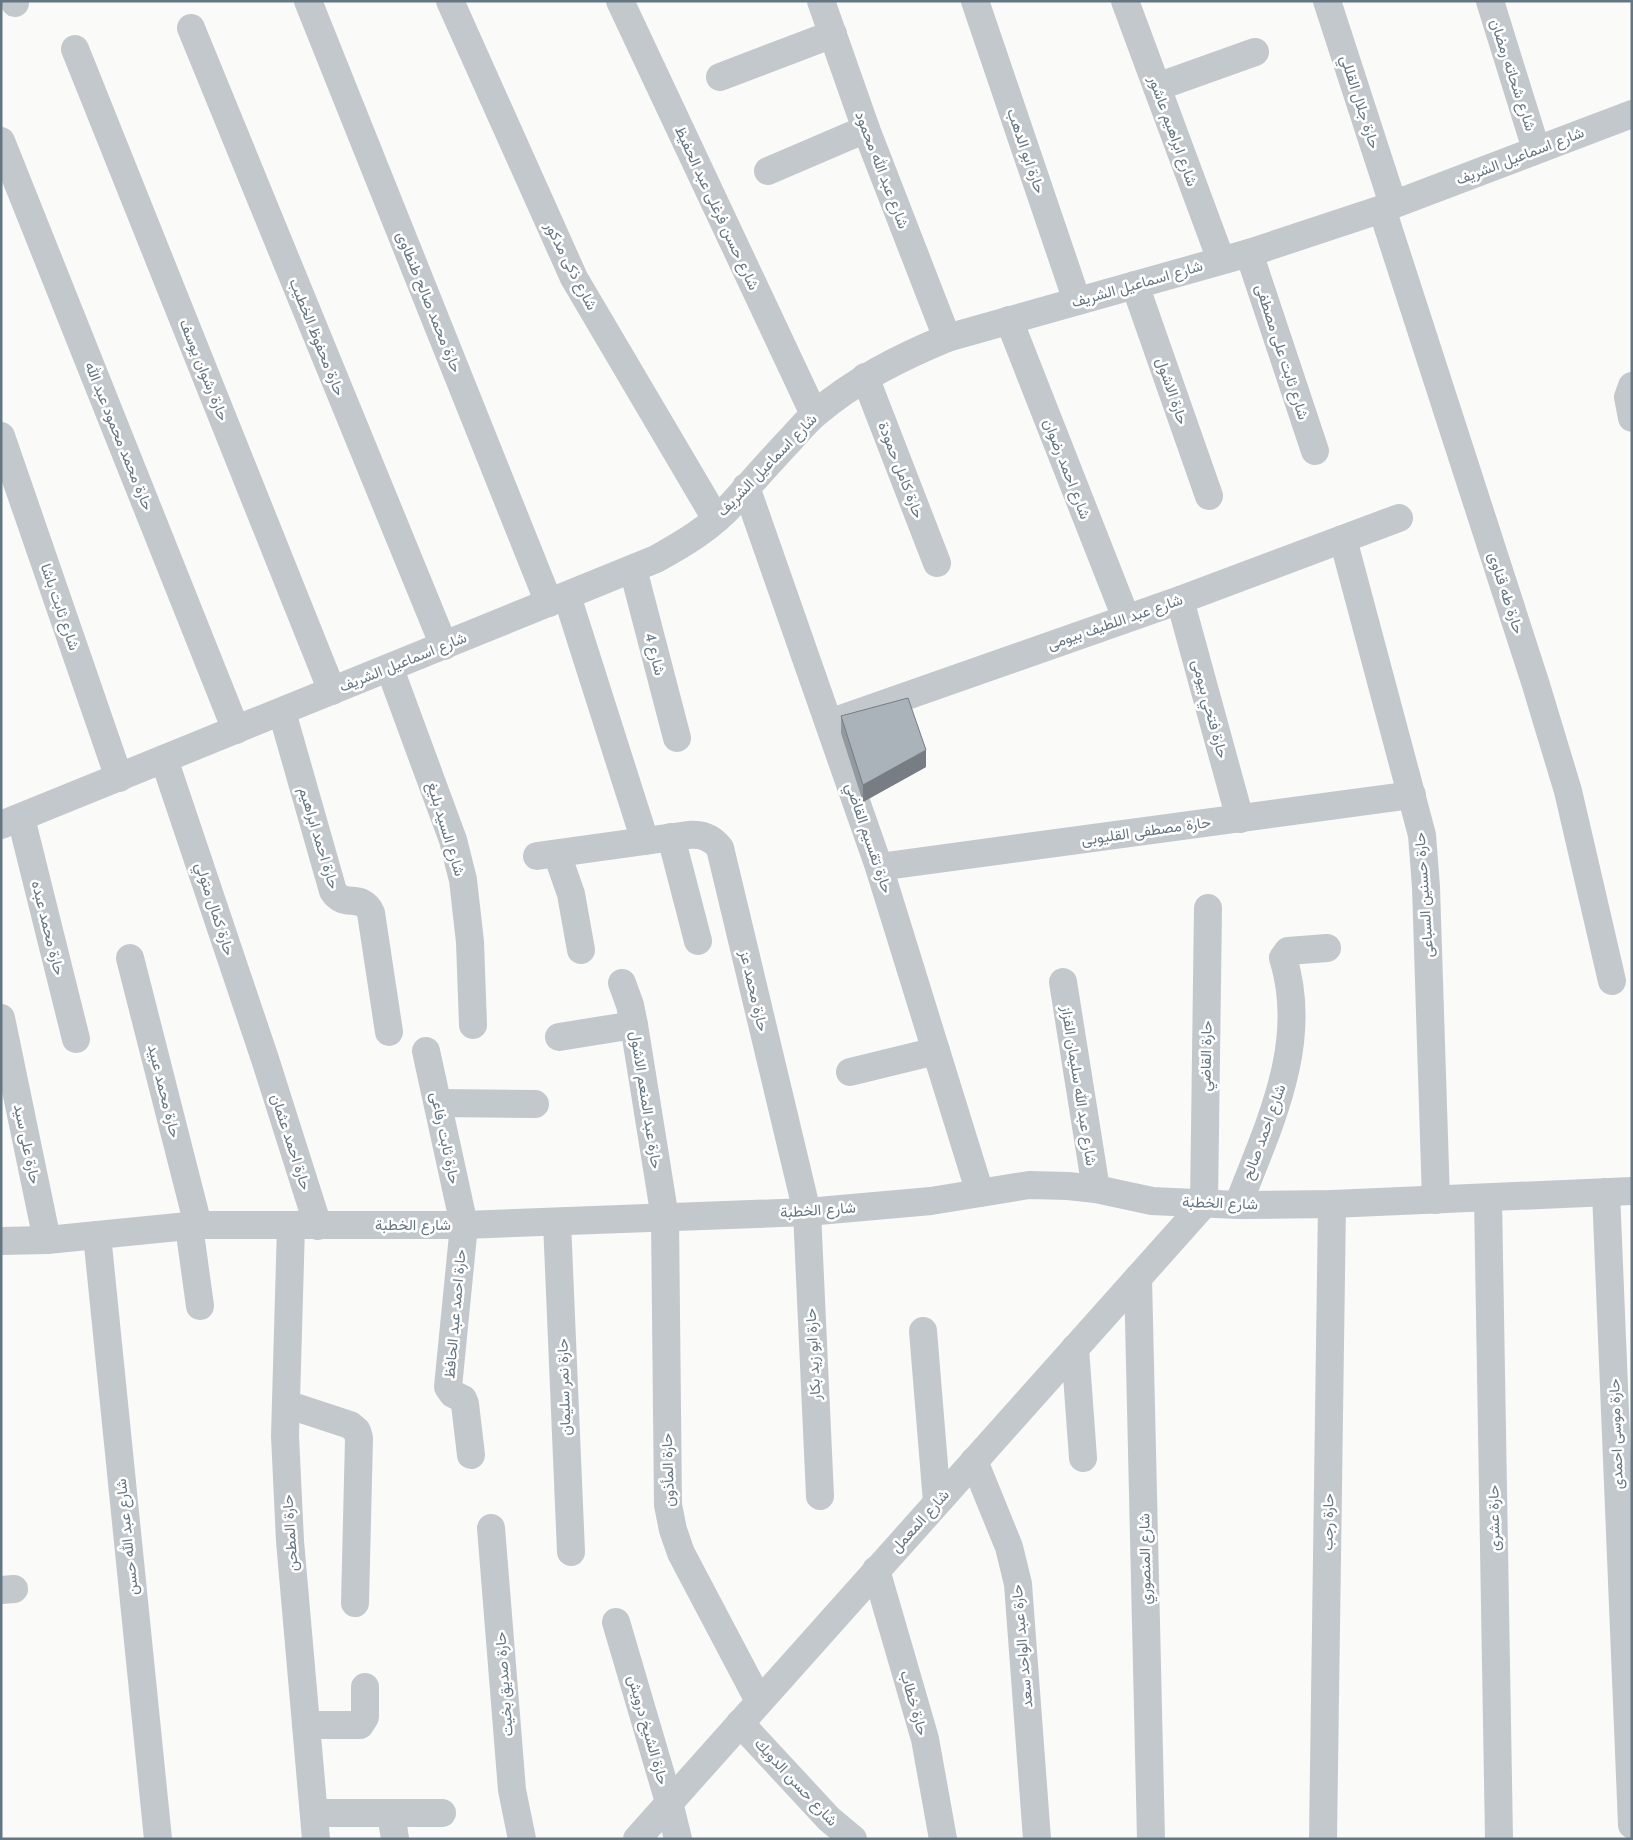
<svg xmlns="http://www.w3.org/2000/svg" width="1633" height="1840" viewBox="0 0 1633 1840" font-family="Jost,Vazirmatn,sans-serif">
  <rect width="100%" height="100%" fill="#fafaf8"/>
  <g fill="none" stroke-linecap="round" stroke-linejoin="round">
    <g stroke="#c3c8cc" stroke-width="28">
      <polyline points="14,1 15,3"/>
      <polyline points="308,1 549,603"/>
      <polyline points="450,1 574,278 716,519"/>
      <polyline points="620,1 814,414"/>
      <polyline points="821,1 866,129 947,338"/>
      <polyline points="975,1 1077,301"/>
      <polyline points="1125,1 1221,260"/>
      <polyline points="1327,1 1393,204"/>
      <polyline points="1490,1 1536,149"/>
      <polyline points="191,28 444,646"/>
      <polyline points="75,49 332,691"/>
      <polyline points="720,77 833,34"/>
      <polyline points="1157,87 1255,52"/>
      <polyline points="1,141 236,730"/>
      <polyline points="768,171 866,129"/>
      <polyline points="1382,209 1536,685 1568,791 1612,981"/>
      <polyline points="1249,253 1315,451"/>
      <polyline points="1135,285 1209,496"/>
      <polyline points="1009,320 1126,618"/>
      <polyline points="865,377 937,563"/>
      <polyline points="1632,386 1628,397 1632,418"/>
      <polyline points="1,436 119,778"/>
      <polyline points="746,487 879,867 980,1193"/>
      <polyline points="1343,539 1422,835 1426,887 1436,1200"/>
      <polyline points="633,569 677,738"/>
      <polyline points="567,596 645,841"/>
      <polyline points="1180,600 1240,819"/>
      <polyline points="390,669 453,840 463,880 470,942 473,1025"/>
      <path d="M282,712L333,891C344,909 362,892 371,913L389,1032"/>
      <polyline points="838,720 1180,600 1399,518"/>
      <polyline points="164,759 265,1059 318,1226"/>
      <polyline points="21,818 76,1039"/>
      <path d="M1,825L656,559C683,544 712,527 733,503C752,482 771,460 792,438C799,430 807,421 815,414C855,380 899,358 947,338L1249,253L1382,209L1632,114"/>
      <polyline points="671,837 698,941"/>
      <polyline points="557,854 571,894 581,950"/>
      <path d="M537,856L688,835C702,834 711,837 720,848L807,1212L820,1496"/>
      <polyline points="879,867 1412,795"/>
      <polyline points="130,958 198,1225"/>
      <polyline points="1063,982 1096,1189"/>
      <polyline points="622,983 630,1005 634,1025 665,1218 668,1505 673,1530 681,1553 759,1701"/>
      <polyline points="1,1018 47,1240"/>
      <polyline points="559,1037 634,1025"/>
      <polyline points="426,1051 464,1225 448,1387 453,1394 463,1399 465,1404 471,1455"/>
      <polyline points="850,1072 936,1051"/>
      <polyline points="438,1103 535,1104"/>
      <polyline points="1606,1192 1632,1825"/>
      <polyline points="1488,1198 1499,1839"/>
      <path d="M1238,1205C1268,1126 1310,1044 1283,958L1288,951L1327,948"/>
      <polyline points="557,1222 571,1552"/>
      <polyline points="189,1226 200,1306"/>
      <polyline points="291,1226 285,1436 290,1541 316,1839"/>
      <polyline points="97,1235 158,1839"/>
      <polyline points="1,1241 47,1240 198,1225 464,1225 807,1212 931,1201 1029,1185 1068,1186 1096,1189 1152,1201 1238,1205 1332,1204 1632,1191"/>
      <polyline points="1138,1278 1151,1839"/>
      <polyline points="923,1331 937,1502"/>
      <polyline points="1075,1348 1083,1458"/>
      <polyline points="286,1404 350,1425 357,1431 359,1438 355,1603"/>
      <polyline points="974,1461 1009,1547 1018,1584 1037,1839"/>
      <polyline points="491,1528 512,1790 522,1839"/>
      <polyline points="876,1570 925,1739 943,1839"/>
      <polyline points="1,1590 14,1589"/>
      <polyline points="616,1622 669,1802 678,1839"/>
      <polyline points="740,1723 829,1819 853,1839"/>
      <polyline points="306,1725 360,1725 365,1717 365,1687"/>
      <polyline points="314,1813 442,1813"/>
      <polyline points="391,1813 395,1839"/>
      <polyline points="637,1839 1204,1204 1208,908"/>
      <polyline points="1323,1839 1332,1204"/>
    </g>
  </g>
  <polygon fill="#929a9f" points="841,716 926,767 863,802 841,733"/>
  <polygon fill="#777d82" points="926,750 926,767 863,802 863,785"/>
  <polygon fill="#aab3b9" stroke="#777d82" points="908,698 926,750 863,785 841,716"/>
  <g text-anchor="middle" stroke-width="5" stroke-linejoin="round" paint-order="stroke">
    <g font-size="15" fill="#657683" stroke="#fff">
      <text transform="translate(1513 75) rotate(72)" y="5">شارع شحاته رمضان</text>
      <text transform="translate(1360 102) rotate(72)" y="5">حارة جلال القللي</text>
      <text transform="translate(1173 131) rotate(70)" y="5">شارع ابراهيم عاشور</text>
      <text transform="translate(1026 151) rotate(71)" y="5">حارة ابو الدهب</text>
      <text transform="translate(1520 156) rotate(-21)" y="5">شارع اسماعيل الشريف</text>
      <text transform="translate(882 170) rotate(69)" y="5">شارع عبد الله محمود</text>
      <text transform="translate(717 208) rotate(65)" y="5">شارع حسن فرغلى عبد الحفيظ</text>
      <text transform="translate(571 266) rotate(63)" y="5">شارع ذكى مدكور</text>
      <text transform="translate(1137 284) rotate(-16)" y="5">شارع اسماعيل الشريف</text>
      <text transform="translate(429 302) rotate(68)" y="5">حارة محمد صالح طنطاوى</text>
      <text transform="translate(317 337) rotate(68)" y="5">حارة محفوظ الخطيب</text>
      <text transform="translate(1282 352) rotate(72)" y="5">شارع ثابت على مصطفى</text>
      <text transform="translate(204 370) rotate(68)" y="5">حارة رشوان يوسف</text>
      <text transform="translate(1172 391) rotate(71)" y="5">حارة الاشول</text>
      <text transform="translate(119 436) rotate(68)" y="5">حارة محمد محمود عبد الله</text>
      <text transform="translate(767 465) rotate(-46)" y="5">شارع اسماعيل الشريف</text>
      <text transform="translate(1067 469) rotate(69)" y="5">شارع احمد رضوان</text>
      <text transform="translate(901 470) rotate(69)" y="5">حارة كامل حمودة</text>
      <text transform="translate(1506 593) rotate(72)" y="5">حارة طه قناوى</text>
      <text transform="translate(60 607) rotate(71)" y="5">شارع ثابت باشا</text>
      <text transform="translate(1115 622) rotate(-19)" y="5">شارع عبد اللطيف بيومى</text>
      <text transform="translate(655 654) rotate(76)" y="5">شارع 4</text>
      <text transform="translate(403 662) rotate(-22)" y="5">شارع اسماعيل الشريف</text>
      <text transform="translate(1210 709) rotate(75)" y="5">حارة فتحي بيومى</text>
      <text transform="translate(446 829) rotate(73)" y="5">شارع السيد بليغ</text>
      <text transform="translate(1146 831) rotate(-8)" y="5">حارة مصطفى القليوبى</text>
      <text transform="translate(319 838) rotate(73)" y="5">حارة احمد ابراهيم</text>
      <text transform="translate(869 838) rotate(71)" y="5">حارة تقسيم القاضي</text>
      <text transform="translate(1424 895) rotate(-94)" y="5">حارة حسنين السباعى</text>
      <text transform="translate(215 909) rotate(72)" y="5">حارة كمال متولي</text>
      <text transform="translate(48 928) rotate(76)" y="5">حارة محمد عبده</text>
      <text transform="translate(754 991) rotate(77)" y="5">حارة محمد عز</text>
      <text transform="translate(1206 1056) rotate(-89)" y="5">حارة القاضي</text>
      <text transform="translate(1079 1086) rotate(81)" y="5">شارع عبد الله سليمان القزاز</text>
      <text transform="translate(164 1091) rotate(76)" y="5">حارة محمد عبيد</text>
      <text transform="translate(646 1100) rotate(81)" y="5">حارة عبد المنعم الاشول</text>
      <text transform="translate(1264 1132) rotate(-70)" y="5">شارع احمد صالح</text>
      <text transform="translate(445 1138) rotate(78)" y="5">حارة ثابت رفاعى</text>
      <text transform="translate(291 1142) rotate(72)" y="5">حارة احمد عثمان</text>
      <text transform="translate(27 1144) rotate(78)" y="5">حارة على سيد</text>
      <text transform="translate(1220 1203) rotate(2)" y="5">شارع الخطبة</text>
      <text transform="translate(818 1210) rotate(-4)" y="5">شارع الخطبة</text>
      <text x="413" y="1230">شارع الخطبة</text>
      <text transform="translate(455 1314) rotate(-85)" y="5">حارة احمد عبد الحافظ</text>
      <text transform="translate(813 1354) rotate(-93)" y="5">حارة ابو زيد بكار</text>
      <text transform="translate(564 1387) rotate(-92)" y="5">حارة نمر سليمان</text>
      <text transform="translate(1616 1434) rotate(-92)" y="5">حارة موسى احمدى</text>
      <text transform="translate(668 1470) rotate(-92)" y="5">حارة المأذون</text>
      <text transform="translate(1494 1518) rotate(-91)" y="5">حارة عشرى</text>
      <text transform="translate(920 1521) rotate(-48)" y="5">شارع المعمل</text>
      <text transform="translate(1328 1522) rotate(-89)" y="5">حارة رجب</text>
      <text transform="translate(290 1533) rotate(-94)" y="5">حارة المطحن</text>
      <text transform="translate(127 1537) rotate(-96)" y="5">شارع عبد الله حسن</text>
      <text transform="translate(1145 1559) rotate(-91)" y="5">شارع المنصوري</text>
      <text transform="translate(1022 1646) rotate(-95)" y="5">حارة عبد الواحد سعد</text>
      <text transform="translate(504 1684) rotate(-94)" y="5">حارة صديق بخيت</text>
      <text transform="translate(914 1703) rotate(74)" y="5">حارة خطاب</text>
      <text transform="translate(648 1730) rotate(74)" y="5">حارة الشيخ درويش</text>
      <text transform="translate(796 1782) rotate(47)" y="5">شارع حسن الدويك</text>
    </g>
  </g>
  <rect width="1633" height="1840" fill="none" stroke="#657683" stroke-width="5"/>
</svg>
